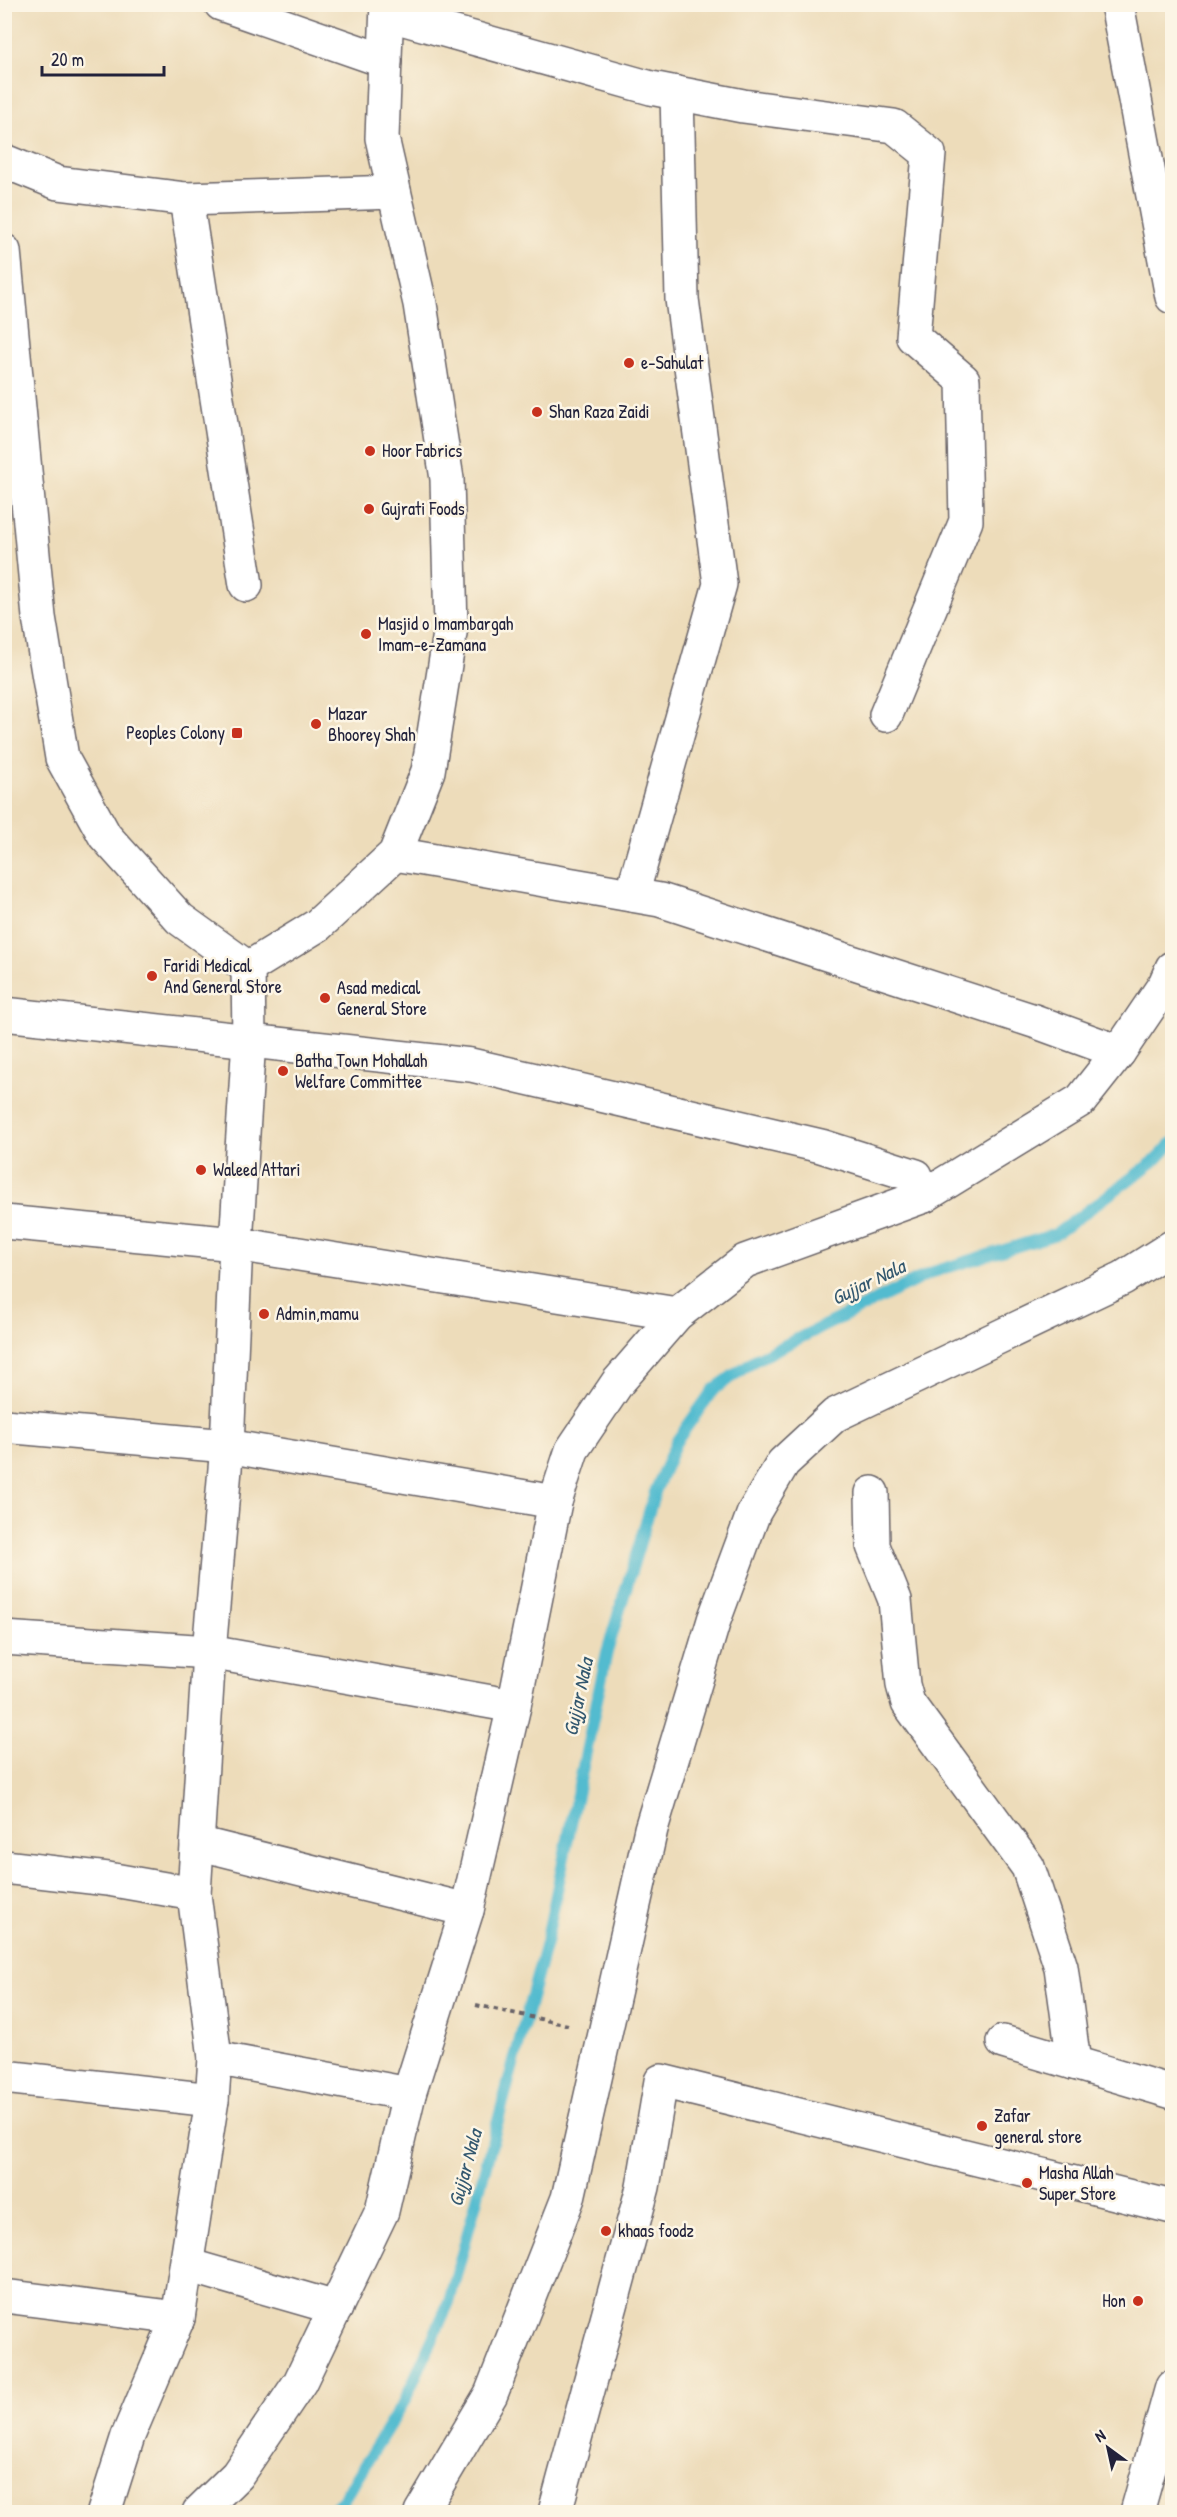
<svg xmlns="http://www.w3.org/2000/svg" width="1177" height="2517" viewBox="0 0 1177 2517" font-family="'Patrick Hand',sans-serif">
  <rect width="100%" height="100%" fill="#fcf5e5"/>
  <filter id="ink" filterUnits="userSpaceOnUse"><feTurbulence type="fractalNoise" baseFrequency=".0167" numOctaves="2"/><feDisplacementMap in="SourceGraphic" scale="12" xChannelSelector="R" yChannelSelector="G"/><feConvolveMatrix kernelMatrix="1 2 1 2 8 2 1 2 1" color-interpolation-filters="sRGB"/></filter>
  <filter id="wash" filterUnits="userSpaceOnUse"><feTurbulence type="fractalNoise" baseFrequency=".008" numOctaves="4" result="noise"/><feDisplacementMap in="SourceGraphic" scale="24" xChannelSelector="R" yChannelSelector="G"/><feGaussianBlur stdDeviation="1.35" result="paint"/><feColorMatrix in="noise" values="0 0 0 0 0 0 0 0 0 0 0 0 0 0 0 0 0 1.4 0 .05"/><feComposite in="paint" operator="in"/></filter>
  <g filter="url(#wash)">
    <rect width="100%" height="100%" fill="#eddcba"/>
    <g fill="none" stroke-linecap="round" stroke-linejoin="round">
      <polyline stroke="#52bbcf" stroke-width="12" points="330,2512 343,2500 405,2400 449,2302 546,1943 607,1652 655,1492 676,1442 713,1390 755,1360 933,1272 1056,1234 1157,1159 1172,1143"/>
    </g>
  </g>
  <g filter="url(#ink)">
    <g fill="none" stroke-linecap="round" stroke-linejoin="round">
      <defs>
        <g id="minor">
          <polyline points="221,4 385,61"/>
          <polyline points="1117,4 1172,297"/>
          <polyline points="387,14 651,88 743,106 894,126 929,154 913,337 963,380 966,521 886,715"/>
          <polyline points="4,161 58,183 186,199 394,192"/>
          <polyline points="186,199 246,585"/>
          <polyline points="4,251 39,617 62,758 105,836 180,919 248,968"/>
          <polyline points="395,854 660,900 1034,1021 1119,1052"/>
          <polyline points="632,895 720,584 682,299 677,93"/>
          <polyline points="248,968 318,925 395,854 428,771 451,627 447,479 420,304 382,138 387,4"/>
          <polyline points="4,1014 471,1065 821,1146 916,1176 924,1196"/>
          <polyline points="4,1222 236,1244 677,1314"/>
          <polyline points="4,1426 227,1446 555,1502"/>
          <polyline points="872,1493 873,1546 895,1600 903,1685 908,1703 1028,1867 1061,1967 1074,2063"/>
          <polyline points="4,1638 209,1652 514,1706"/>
          <polyline points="197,1843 467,1910"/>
          <polyline points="4,1867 108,1879 194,1894"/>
          <polyline points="1003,2042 1172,2092"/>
          <polyline points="215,2058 409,2094"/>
          <polyline points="4,2077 212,2100"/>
          <polyline points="187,2265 336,2308"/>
          <polyline points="4,2296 178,2318"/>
          <polyline points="104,2512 128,2436 178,2318 212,2100 215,2058 194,1894 209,1652 227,1446 236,1244 249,1039 248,968"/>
          <polyline points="199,2512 237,2475 300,2382 382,2211 409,2094 467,1910 514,1706 555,1502 572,1450 618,1382 677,1314 745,1261 924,1196 1081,1100 1119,1052 1165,984 1172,968"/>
          <polyline points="421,2512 491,2394 568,2198 651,1829 714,1620 754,1512 783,1463 835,1415 1123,1278 1172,1247"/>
          <polyline points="555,2512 643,2187 661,2081 1172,2207"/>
          <polyline points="1137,2512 1172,2387"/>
        </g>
      </defs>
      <use href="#minor" stroke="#696367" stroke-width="36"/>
      <polyline stroke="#696367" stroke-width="4" stroke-dasharray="4.5 4.5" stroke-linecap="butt" points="476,2005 568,2025"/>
      <use href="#minor" stroke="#fff" stroke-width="33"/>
    </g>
  </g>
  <g fill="#c8321e" stroke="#fcf5e5" stroke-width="2">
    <circle cx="629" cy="363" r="6"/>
    <circle cx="537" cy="412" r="6"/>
    <circle cx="370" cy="451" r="6"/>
    <circle cx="369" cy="509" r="6"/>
    <circle cx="366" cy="634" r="6"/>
    <circle cx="316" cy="724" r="6"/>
    <rect x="231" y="727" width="12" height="12" rx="3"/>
    <circle cx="152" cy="976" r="6"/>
    <circle cx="325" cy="998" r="6"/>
    <circle cx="283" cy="1071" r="6"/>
    <circle cx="201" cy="1170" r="6"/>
    <circle cx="264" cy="1314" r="6"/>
    <circle cx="982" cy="2126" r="6"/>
    <circle cx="1027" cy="2183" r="6"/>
    <circle cx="606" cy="2231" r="6"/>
    <circle cx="1138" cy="2301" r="6"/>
  </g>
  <g text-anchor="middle" stroke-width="5" stroke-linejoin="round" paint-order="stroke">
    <g font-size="18" fill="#22223b" stroke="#fcf5e5" text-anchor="start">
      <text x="641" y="369">e-Sahulat</text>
      <text x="549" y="418">Shan Raza Zaidi</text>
      <text x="382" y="457">Hoor Fabrics</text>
      <text x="381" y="515">Gujrati Foods</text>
      <text x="378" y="630">Masjid o Imambargah<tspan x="378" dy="21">Imam-e-Zamana</tspan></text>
      <text x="328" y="720">Mazar<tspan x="328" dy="21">Bhoorey Shah</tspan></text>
      <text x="225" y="739" text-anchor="end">Peoples Colony</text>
      <text x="164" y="972">Faridi Medical<tspan x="164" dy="21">And General Store</tspan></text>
      <text x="337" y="994">Asad medical<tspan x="337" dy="21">General Store</tspan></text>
      <text x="295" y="1067">Batha Town Mohallah<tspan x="295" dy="21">Welfare Committee</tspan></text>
      <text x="213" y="1176">Waleed Attari</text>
      <text x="276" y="1320">Admin,mamu</text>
      <text x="994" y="2122">Zafar<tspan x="994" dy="21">general store</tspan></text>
      <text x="1039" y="2179">Masha Allah<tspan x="1039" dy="21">Super Store</tspan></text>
      <text x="618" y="2237">khaas foodz</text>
      <text x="1126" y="2307" text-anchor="end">Hon</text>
    </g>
    <g font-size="20" font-style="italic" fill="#33586f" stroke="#fcf5e5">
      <text transform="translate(868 1282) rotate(-26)" y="7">Gujjar Nala</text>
      <text transform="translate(578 1697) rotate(-78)" y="7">Gujjar Nala</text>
      <text transform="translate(465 2168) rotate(-75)" y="7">Gujjar Nala</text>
    </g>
  </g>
  <rect width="1177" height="2517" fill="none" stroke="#fcf5e5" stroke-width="24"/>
  <g transform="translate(1108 2448) rotate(327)" stroke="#fcf5e5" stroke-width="4.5" paint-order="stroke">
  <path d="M0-4.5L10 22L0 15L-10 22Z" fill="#22223b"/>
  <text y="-9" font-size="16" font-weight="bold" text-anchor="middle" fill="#22223b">N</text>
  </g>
  <path d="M42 66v9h122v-9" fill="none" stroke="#22223b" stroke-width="3"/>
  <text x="51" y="66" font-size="18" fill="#22223b" stroke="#fcf5e5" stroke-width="4.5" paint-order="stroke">20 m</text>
</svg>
